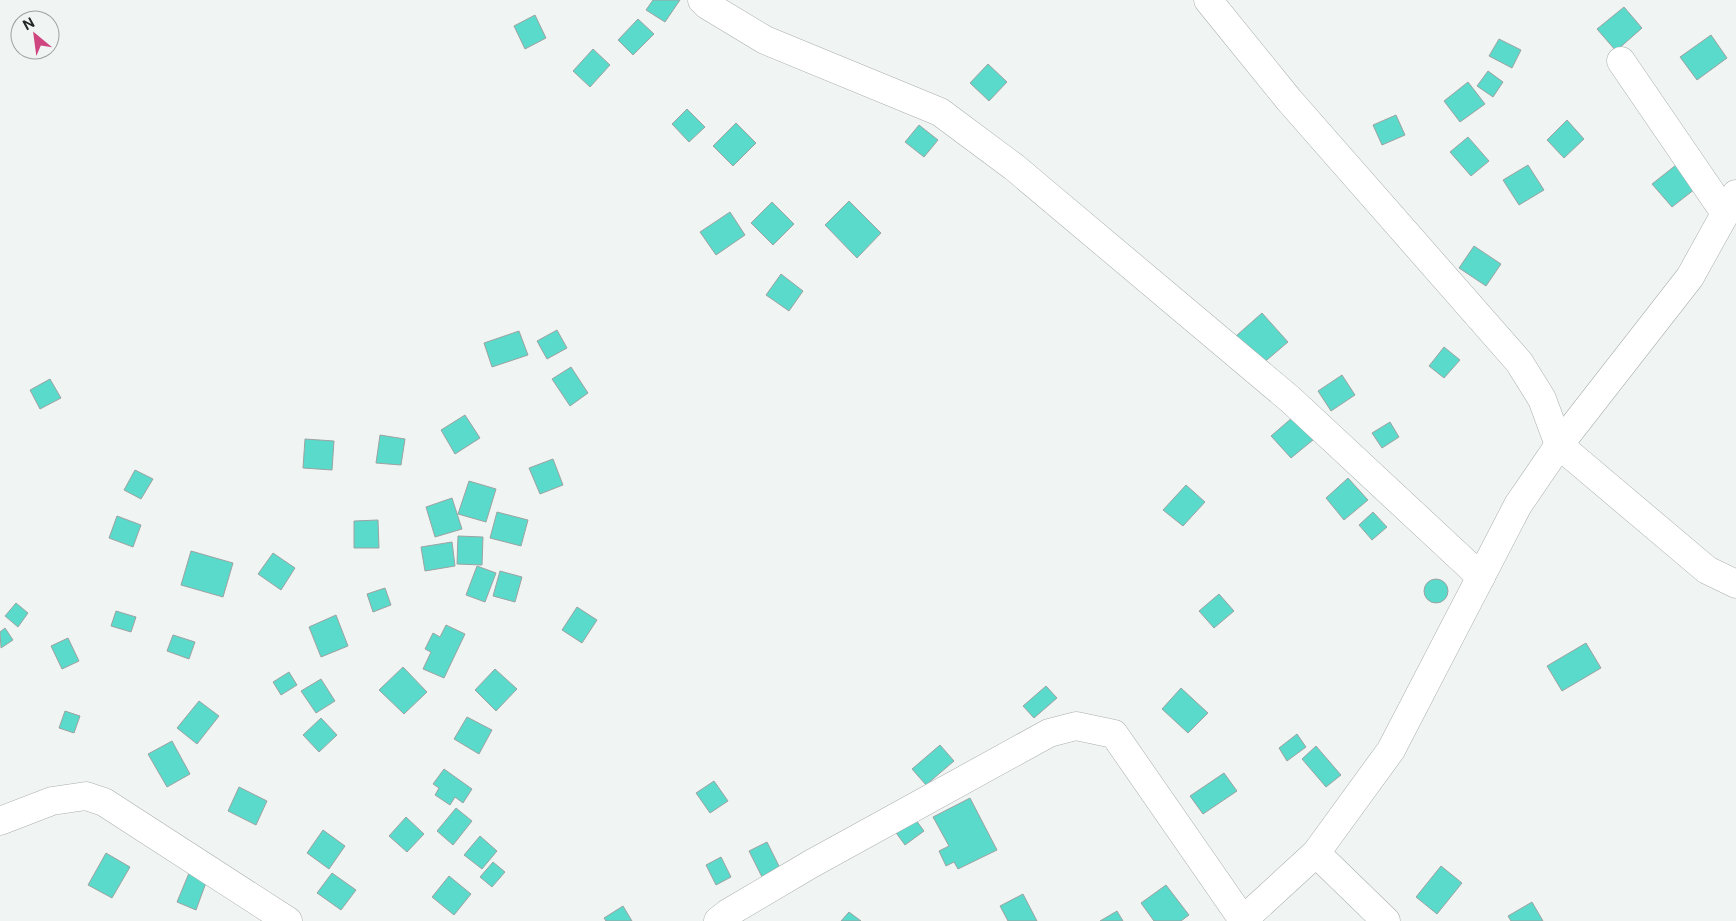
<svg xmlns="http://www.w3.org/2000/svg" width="1736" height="921" viewBox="0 0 1736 921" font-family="'Public Sans',sans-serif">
  <rect width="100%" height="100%" fill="#f0f5f4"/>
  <g fill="#59dacb" stroke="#9ea3a2">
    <polygon points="653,0 680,0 665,22 646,10"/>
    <polygon points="1624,7 1642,28 1616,51 1597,29"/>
    <polygon points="535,15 546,38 525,49 514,26"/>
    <polygon points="638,19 654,34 633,55 618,40"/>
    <polygon points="1711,35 1727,58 1697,80 1680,57"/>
    <polygon points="1499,39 1521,50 1512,68 1489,56"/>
    <polygon points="593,49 610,65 590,87 573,71"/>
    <polygon points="988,64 1007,82 989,101 970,83"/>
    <polygon points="1488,71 1503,82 1493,97 1477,86"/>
    <polygon points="1468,82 1485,104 1460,122 1444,101"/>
    <polygon points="687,109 705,127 689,142 672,124"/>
    <polygon points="1396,115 1405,135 1382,145 1373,125"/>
    <polygon points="1567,120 1584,139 1564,158 1547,140"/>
    <polygon points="736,123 756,143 733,166 713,146"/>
    <polygon points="919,125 938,140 924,157 905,142"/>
    <polygon points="1468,137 1489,161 1471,176 1450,152"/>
    <polygon points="1528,165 1544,190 1519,205 1503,180"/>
    <polygon points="1676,165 1695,189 1672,207 1652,184"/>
    <polygon points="849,201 881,233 857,258 825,225"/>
    <polygon points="772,202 794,224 773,245 751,223"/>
    <polygon points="730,212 745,235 716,255 700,232"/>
    <polygon points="1474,246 1501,264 1486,286 1459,268"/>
    <polygon points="781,274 803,291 789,311 766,295"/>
    <polygon points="1262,313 1288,342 1261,365 1236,336"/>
    <polygon points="557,330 567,348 547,359 537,341"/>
    <polygon points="519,331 528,355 492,367 484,343"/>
    <polygon points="1444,347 1460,360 1444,378 1429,366"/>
    <polygon points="571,367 588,393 570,406 552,379"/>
    <polygon points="1342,375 1355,395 1331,411 1318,391"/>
    <polygon points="50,379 61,398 40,409 30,390"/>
    <polygon points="465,415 480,438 455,454 441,430"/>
    <polygon points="1293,417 1313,440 1291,458 1271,436"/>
    <polygon points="1390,422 1399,437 1382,448 1372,433"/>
    <polygon points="380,435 405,439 401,465 376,463"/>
    <polygon points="305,439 334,441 332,470 303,468"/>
    <polygon points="553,459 563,485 540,494 529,468"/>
    <polygon points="135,470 153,479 141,499 124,490"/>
    <polygon points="1348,478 1368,500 1344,520 1326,498"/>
    <polygon points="469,481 496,489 486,522 458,514"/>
    <polygon points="1186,485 1205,502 1183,526 1163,510"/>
    <polygon points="452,498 462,529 435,537 426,507"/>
    <polygon points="497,512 528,520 521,546 490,538"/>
    <polygon points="1373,512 1387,527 1372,540 1359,525"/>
    <polygon points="117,516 141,525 133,547 109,538"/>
    <polygon points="378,520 379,548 354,548 354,521"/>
    <polygon points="458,536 483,537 482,565 457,564"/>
    <polygon points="452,542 455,566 425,571 421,547"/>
    <polygon points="191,551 233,563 223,597 181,585"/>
    <polygon points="273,553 295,568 281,590 258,574"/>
    <polygon points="477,566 496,573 485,602 466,595"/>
    <polygon points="500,571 522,577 515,602 493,596"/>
    <circle cx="1436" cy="591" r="12"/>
    <polygon points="385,588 391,605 373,612 367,594"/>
    <polygon points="1219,594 1234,611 1214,628 1199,611"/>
    <polygon points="16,603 28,613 18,627 5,616"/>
    <polygon points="577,607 597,620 582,643 562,630"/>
    <polygon points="116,611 136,617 131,632 111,626"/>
    <polygon points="336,615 348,646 321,657 309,627"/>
    <polygon points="446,625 465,634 444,678 423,669 431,652 425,649 433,633 440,637"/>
    <polygon points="5,628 13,640 1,648 0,632"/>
    <polygon points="173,635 195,642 189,659 167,651"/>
    <polygon points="68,638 79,661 62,669 51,646"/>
    <polygon points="1586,643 1601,668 1562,691 1547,666"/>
    <polygon points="403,667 427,692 404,714 379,690"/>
    <polygon points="495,669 517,689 496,711 475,690"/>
    <polygon points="289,672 297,685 281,695 273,682"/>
    <polygon points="321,679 335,701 316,713 301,691"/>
    <polygon points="1046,686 1057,698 1034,718 1023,706"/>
    <polygon points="1181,688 1208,713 1188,733 1162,709"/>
    <polygon points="199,701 219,716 197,744 177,728"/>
    <polygon points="65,711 80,716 74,733 59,728"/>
    <polygon points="467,717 492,730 479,754 454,739"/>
    <polygon points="321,718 337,735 319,752 303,735"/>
    <polygon points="1297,734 1306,747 1287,761 1279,748"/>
    <polygon points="172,741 190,774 167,787 148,754"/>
    <polygon points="940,745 954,761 926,785 912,769"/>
    <polygon points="1316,746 1341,775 1326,787 1302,759"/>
    <polygon points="444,769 472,789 463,803 455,797 450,805 435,795 439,788 433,784"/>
    <polygon points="1224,773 1237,791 1203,814 1190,796"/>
    <polygon points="714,781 728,801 710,813 696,793"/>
    <polygon points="239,787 267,801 256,825 228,811"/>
    <polygon points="970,798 997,850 958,869 954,862 946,866 939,851 949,846 933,817"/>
    <polygon points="456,808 472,821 453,845 437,831"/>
    <polygon points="913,816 924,831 905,845 894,830"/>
    <polygon points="406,817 424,834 407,852 389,836"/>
    <polygon points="323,830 345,846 329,869 307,853"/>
    <polygon points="480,836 497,851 482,869 464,855"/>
    <polygon points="767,842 780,868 762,877 749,851"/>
    <polygon points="106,853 130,867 112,898 88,885"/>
    <polygon points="721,857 731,877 716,885 706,865"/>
    <polygon points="493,862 505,872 492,887 480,877"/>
    <polygon points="1441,866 1462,883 1437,914 1416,897"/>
    <polygon points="189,873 207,880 196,910 177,902"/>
    <polygon points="332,873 356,890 341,910 317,893"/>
    <polygon points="449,876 471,894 454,915 432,897"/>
    <polygon points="1166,885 1189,915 1181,921 1154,921 1141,903"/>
    <polygon points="1023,894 1037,921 1008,921 1000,906"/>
    <polygon points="1532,902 1543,921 1511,921 1508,916"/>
    <polygon points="623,906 632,921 606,921 604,918"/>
    <polygon points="1117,911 1123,921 1100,921"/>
    <polygon points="849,912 861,921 841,921"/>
  </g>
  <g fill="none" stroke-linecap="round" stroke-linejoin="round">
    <defs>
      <g id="minor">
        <polyline points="702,0 707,5 765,40 940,112 1014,167 1291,400 1481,577"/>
        <polyline points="1208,0 1289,100 1519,362 1542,399 1559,445 1707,570 1736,584"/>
        <polyline points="1621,61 1725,213"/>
        <polyline points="0,821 52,801 86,796 104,802 288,921"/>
        <polyline points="1316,853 1386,921"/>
        <polyline points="718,921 728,913 811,864 1049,733 1076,726 1114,734 1243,920"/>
        <polyline points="1242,921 1316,853 1391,750 1518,505 1559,445 1690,277 1736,194"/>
      </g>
    </defs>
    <use href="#minor" stroke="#aaaeae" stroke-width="29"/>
    <use href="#minor" stroke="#fff" stroke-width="28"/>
  </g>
  <g transform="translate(35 35) rotate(331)"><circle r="24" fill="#f0f5f4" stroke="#9ea2a2"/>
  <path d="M0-4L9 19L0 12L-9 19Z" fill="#ce4580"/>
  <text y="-8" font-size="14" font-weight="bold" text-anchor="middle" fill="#242626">N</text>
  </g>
</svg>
